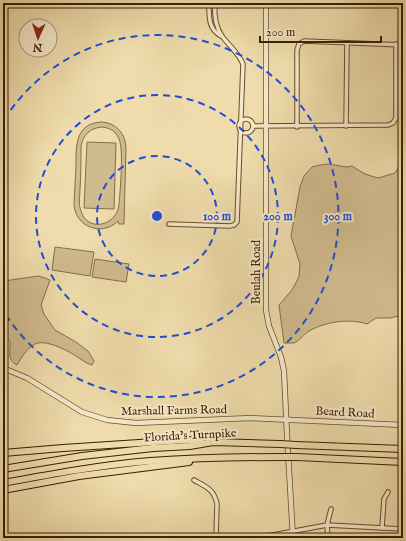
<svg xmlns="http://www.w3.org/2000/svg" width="406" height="541" viewBox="0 0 406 541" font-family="'IM FELL English',serif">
  <rect width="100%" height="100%" fill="#efdbab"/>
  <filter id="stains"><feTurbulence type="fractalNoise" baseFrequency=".005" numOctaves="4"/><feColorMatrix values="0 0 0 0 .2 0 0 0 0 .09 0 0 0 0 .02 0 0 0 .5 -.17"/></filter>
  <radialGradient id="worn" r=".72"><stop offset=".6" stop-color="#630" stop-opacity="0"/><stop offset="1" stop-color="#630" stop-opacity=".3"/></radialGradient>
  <g fill="#d0bb8e" stroke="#846d47" fill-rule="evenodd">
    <path d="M102,122C116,123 125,133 126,147L124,224H119L118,221C102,237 75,227 74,204C75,191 75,179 76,166C76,146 75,123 102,122ZM102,127C110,128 116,131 119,139C124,149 120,192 119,205C116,227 87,232 81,211C78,204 80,196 80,189C81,175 81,160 81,146C83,135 90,128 102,127Z"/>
    <polygon points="87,142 116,143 114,209 84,208"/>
    <path d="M403,160V315L390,318H376L367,324C349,318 325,322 309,331C304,334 299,341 294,343C291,343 287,343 284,343L279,305L292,290L299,277L300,264L291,236L300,187L304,176L312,167L320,165L328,164L347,167L352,166L365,174L378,178L395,173Z"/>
    <polygon points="55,247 94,252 90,276 52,270"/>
    <polygon points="95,259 129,264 126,282 92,277"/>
    <path d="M38,276L45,278L50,280L41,305L44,314L55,330L76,342L88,351L94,361L92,365C85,363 81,359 76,356C66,350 46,339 35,344C27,348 21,358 17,365C6,359 11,352 10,341L4,335L3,329L4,281Z"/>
  </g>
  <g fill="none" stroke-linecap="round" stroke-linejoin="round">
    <defs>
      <g id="minor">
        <path d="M209,3C209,16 208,29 221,36"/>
        <circle cx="246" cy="126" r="7"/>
        <polyline points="253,126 388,125 393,123 396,118 396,44"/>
        <polyline points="346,126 347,43"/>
        <polyline points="297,127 297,50 299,44 304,41 403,45"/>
        <path d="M169,224L230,226L234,225L237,222L243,64C238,52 229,46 222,36C215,26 214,15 215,3"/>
        <path d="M194,480C206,487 214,489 217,504L216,538"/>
        <polyline points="382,528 384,499 388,492"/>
        <polyline points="216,538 238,538"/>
        <polyline points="242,538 273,535 327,525 403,529"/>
        <polyline points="328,538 327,525 331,509"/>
      </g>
      <g id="tertiary">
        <polyline points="266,3 266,310 269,326 281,357 284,371 287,435 293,538"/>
        <polyline points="3,368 27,378 82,412 107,420 136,423 251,418 403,425"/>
      </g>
      <g id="motorway">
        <polyline points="296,445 403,449"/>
        <polyline points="3,453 63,448 185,440 201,441"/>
        <polyline points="297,457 403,462"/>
        <polyline points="3,469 82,456 153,448 190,446 213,442 280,444"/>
        <path d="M3,483C52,474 101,465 150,461C193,458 237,457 280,457"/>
        <polyline points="3,490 79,476 189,462"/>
      </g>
    </defs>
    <use href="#minor" stroke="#664e2b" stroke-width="5.5"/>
    <use href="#tertiary" stroke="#664e2b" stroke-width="6"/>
    <use href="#motorway" stroke="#381f00" stroke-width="8"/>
    <use href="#minor" stroke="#f5e8c8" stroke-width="3.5"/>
    <use href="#tertiary" stroke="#f5e8c8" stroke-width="4.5"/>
    <use href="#motorway" stroke="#efdbab" stroke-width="6"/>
    <defs>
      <g id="motorway-bridge">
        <polyline points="280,444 296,445"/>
        <polyline points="280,457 297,457"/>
      </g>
    </defs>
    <use href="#motorway-bridge" stroke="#381f00" stroke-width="8" stroke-linecap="butt"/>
    <use href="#motorway-bridge" stroke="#efdbab" stroke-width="6"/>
  </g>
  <g fill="none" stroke="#1d4ed8" stroke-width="2" stroke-dasharray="7 5">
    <circle cx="157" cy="216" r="60"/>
    <circle cx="157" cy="216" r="121"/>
    <path d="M4 120A181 181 0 1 1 4 312"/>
  </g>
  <g text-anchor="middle" stroke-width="4" stroke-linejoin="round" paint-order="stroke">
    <g font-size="12" fill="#381f00" stroke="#f5e8c8">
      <text transform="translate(256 272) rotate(-90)" y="4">Beulah Road</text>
      <text transform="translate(174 410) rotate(-1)" y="4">Marshall Farms Road</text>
      <text transform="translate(345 412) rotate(3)" y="4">Beard Road</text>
      <text transform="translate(190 435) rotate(-3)" y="4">Florida's Turnpike</text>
    </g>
  </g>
  <circle cx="157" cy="216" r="6" fill="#1d4ed8" stroke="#f5e8c8" stroke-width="2"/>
  <g font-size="12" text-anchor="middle" font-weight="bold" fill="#1d4ed8" stroke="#f5e8c8" stroke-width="4" stroke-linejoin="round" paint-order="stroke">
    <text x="217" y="220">100 m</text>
    <text x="278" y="220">200 m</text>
    <text x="338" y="220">300 m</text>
  </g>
  <rect width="406" height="541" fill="none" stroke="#efdbab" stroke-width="16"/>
  <rect x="4" y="4" width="398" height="533" fill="none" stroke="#381f00" stroke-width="2"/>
  <rect x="8" y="8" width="390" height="525" fill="none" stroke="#381f00"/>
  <g transform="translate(38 38) rotate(183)"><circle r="19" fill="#f5e8c8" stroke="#a99878"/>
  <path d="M0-3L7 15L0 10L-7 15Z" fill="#8f2418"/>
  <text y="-6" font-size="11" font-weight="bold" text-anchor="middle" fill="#381f00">N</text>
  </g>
  <path d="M260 36v6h121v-6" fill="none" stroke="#381f00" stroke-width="2"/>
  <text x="266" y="36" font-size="12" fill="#381f00" stroke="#f5e8c8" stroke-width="3" paint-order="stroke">200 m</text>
  <rect width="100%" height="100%" filter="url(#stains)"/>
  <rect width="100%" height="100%" fill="url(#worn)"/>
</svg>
